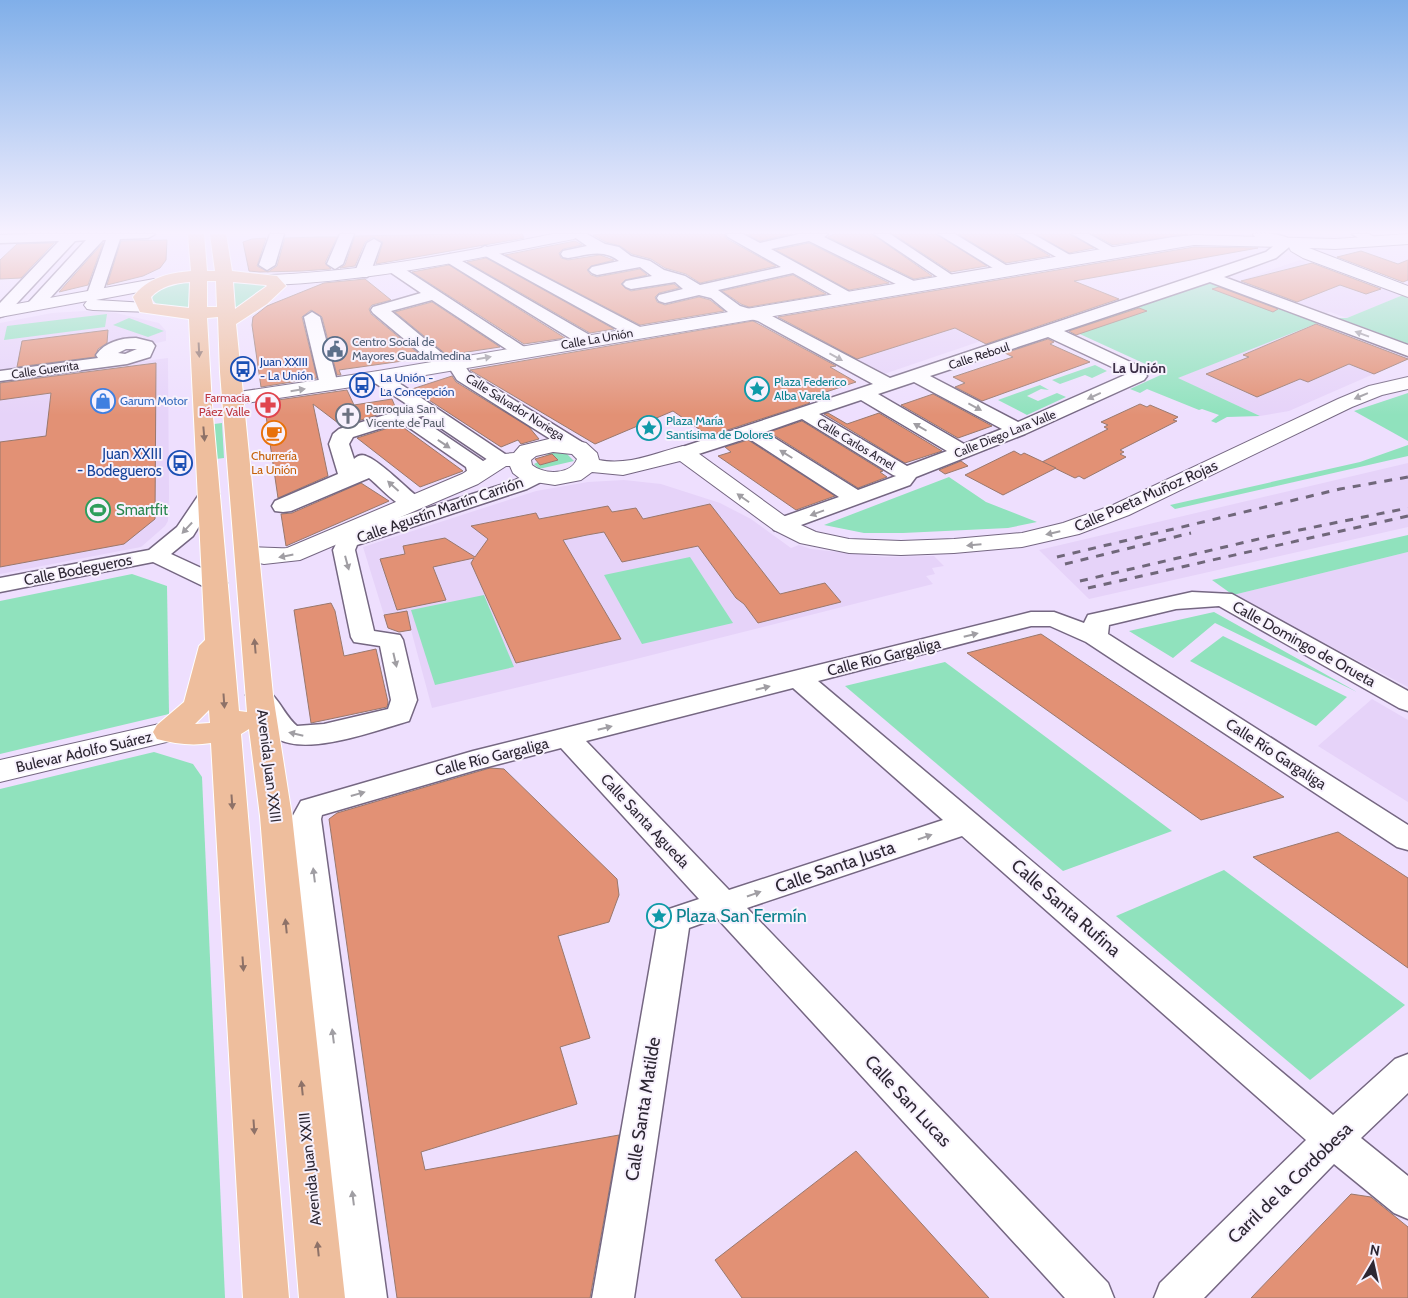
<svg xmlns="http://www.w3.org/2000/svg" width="1408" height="1298" viewBox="0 0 1408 1298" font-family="Cabin,sans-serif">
  <rect width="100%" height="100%" fill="#eedffe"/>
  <g fill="#e6d3f9">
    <polygon points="1300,260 1384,288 1401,296 1347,318 1330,312 1326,313 1239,281"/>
    <polygon points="85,311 116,313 159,323 166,331 166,341 156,343 147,339 125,339 110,343 79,359 69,362 0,371 0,323 52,313"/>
    <polygon points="1320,322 1408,356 1408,359 1289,411 1260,416 1177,378"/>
    <polygon points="1039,323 1046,327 989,345 981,341 884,374 803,330"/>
    <polygon points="168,358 169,497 168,521 165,526 141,547 0,574 0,380"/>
    <polygon points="1408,463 1408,527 1089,599 1039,550"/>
    <polygon points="624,480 661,484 720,503 751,519 791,548 799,545 811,549 884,557 934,556 944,566 932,568 935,574 926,576 933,584 632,660 432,708 411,630 399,632 388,628 363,547 536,491 588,482"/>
    <polygon points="1408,552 1408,687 1233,595"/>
    <polygon points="1372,699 1408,720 1408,802 1318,746"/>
  </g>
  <g fill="#90e2bd">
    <polygon points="189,280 191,312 159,307 152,299 155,289"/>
    <polygon points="231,281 261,282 269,286 234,310"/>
    <polygon points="1214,281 1323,321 1178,378 1260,416 1227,417 1216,423 1211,421 1219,415 1202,409 1199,410 1147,389 1140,393 1130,389 1165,373 1071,330"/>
    <polygon points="1403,295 1408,297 1408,344 1338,318 1347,318"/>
    <polygon points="107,314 105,327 4,340 7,326"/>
    <polygon points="129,318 164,331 148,337 113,325"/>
    <polygon points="1095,365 1107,371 1092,378 1085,375 1060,384 1052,380"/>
    <polygon points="1040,385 1049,390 1041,389 1027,396 1038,401 1057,393 1066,397 1027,415 998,400"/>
    <polygon points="1408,393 1408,441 1354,411"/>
    <polygon points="222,423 224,458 216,459 214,424"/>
    <polygon points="1408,445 1408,456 1175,509 1170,505 1360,462"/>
    <polygon points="556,450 567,454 574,461 539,469 534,464 538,462 540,465 558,460 553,455 546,455"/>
    <polygon points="949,477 986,502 1037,522 1008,528 903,533 864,533 824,525"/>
    <polygon points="1408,535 1408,552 1233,595 1212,580"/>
    <polygon points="690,557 733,623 642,644 604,575"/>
    <polygon points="132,574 167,586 169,714 0,754 0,601"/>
    <polygon points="484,595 514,667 435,685 411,610"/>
    <polygon points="1214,612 1357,692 1215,623 1173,658 1129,631"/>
    <polygon points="1223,636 1347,697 1316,726 1190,661"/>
    <polygon points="945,662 1172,831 1063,871 845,686"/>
    <polygon points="154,752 193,764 202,777 225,1298 0,1298 0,789"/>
    <polygon points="1224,870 1405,1005 1310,1080 1116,916"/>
  </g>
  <g fill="#e29175" stroke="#99786d">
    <polygon points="458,234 522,234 524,238 376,264 383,242 373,237 365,242 355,266 340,268 345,265 355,236"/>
    <polygon points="601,234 724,234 727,239 776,266 700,283 686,274 665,268 651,259 632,254 620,246 606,242 593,235"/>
    <polygon points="746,234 792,234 760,241"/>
    <polygon points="834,234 872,234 932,276 914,279 828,237"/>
    <polygon points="893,234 936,234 987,266 951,272"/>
    <polygon points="958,234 1014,234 1050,256 1006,263"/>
    <polygon points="1036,234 1070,234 1094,248 1069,253"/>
    <polygon points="1092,234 1188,234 1113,245"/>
    <polygon points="319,237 337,237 325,263 331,269 302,271 260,272 249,271 243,242 252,239 266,238 257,266 268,272 277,266 285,238"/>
    <polygon points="167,240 166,260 160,268 143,276 107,285 121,241"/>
    <polygon points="575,241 582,245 563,249 559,253 561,258 568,260 600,255 614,260 591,266 587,270 591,275 597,277 640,269 647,275 625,280 621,284 625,288 631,291 674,284 679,288 659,293 655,297 657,302 665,305 699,297 710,300 724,311 640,325 505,255"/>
    <polygon points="54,243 21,278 0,279 0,260 17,244"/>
    <polygon points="103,243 88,285 59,292 91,256"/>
    <polygon points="809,243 889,283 849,290 776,250"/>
    <polygon points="1194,247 1258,248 1074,281 1119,299 986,344 955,328 857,359 778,317"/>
    <polygon points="1361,251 1398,264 1408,260 1408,280 1403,282 1337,257"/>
    <polygon points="486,258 614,329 590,333 467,262"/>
    <polygon points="1312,263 1381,289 1366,294 1340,285 1297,302 1241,281"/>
    <polygon points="449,265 565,338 524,344 412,272"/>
    <polygon points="793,275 826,294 749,307 741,304 722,291"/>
    <polygon points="365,279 391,300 372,305 369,309 371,314 424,358 339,370 341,375 337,375 322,317 311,310 302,317 317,378 261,387 252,325 253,317 267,306 324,283"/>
    <polygon points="1219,287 1278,309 1273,312 1212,289"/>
    <polygon points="432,302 500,347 447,355 395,312"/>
    <polygon points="1139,308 1147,311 1076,335 1069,331"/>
    <polygon points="753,321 836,366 830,367 856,382 805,399 810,403 709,436 673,411 595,444 470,370"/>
    <polygon points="1316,324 1408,359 1374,374 1349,364 1308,382 1300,379 1257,397 1206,374 1249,357 1243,355"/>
    <polygon points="108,330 107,343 98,349 95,357 17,367 22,341"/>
    <polygon points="1048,339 1054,342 1050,344 1090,362 982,401 955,387 965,383 953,377 1013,357 1005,353"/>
    <polygon points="156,363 155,519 124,544 0,567 0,442 46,436 51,393 0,400 0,383"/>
    <polygon points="452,376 456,382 529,427 539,439 521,444 518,440 501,447 412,389"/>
    <polygon points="347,390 354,405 392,399 396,409 342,426 313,404 328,476 278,498 264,402"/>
    <polygon points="933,394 992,426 958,438 901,405"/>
    <polygon points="1140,404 1147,407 1150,405 1178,417 1173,420 1177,421 1120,450 1124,452 1120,454 1126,457 1084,479 1079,476 1075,478 1042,462 1108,429 1104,427 1108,425 1101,422"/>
    <polygon points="828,413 847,424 879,413 942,451 905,463 824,414"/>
    <polygon points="802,421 883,471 880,472 887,477 858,488 769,432"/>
    <polygon points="401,424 404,428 463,471 420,487 357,438"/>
    <polygon points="748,440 835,496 796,510 718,456 731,452 725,447"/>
    <polygon points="1014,451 1021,455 1024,453 1056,468 1003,495 965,475"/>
    <polygon points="552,454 558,460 540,465 535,459"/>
    <polygon points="961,461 968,466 945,474 939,470"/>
    <polygon points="361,483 389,501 286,546 281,514 292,513"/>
    <polygon points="710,504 780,594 825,583 841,602 758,623 744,604 736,598 698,546 622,562 604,532 587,535 563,540 621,639 516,663 471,563 474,558 433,567 446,600 397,610 380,559 405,554 403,546 445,538 475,557 488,539 471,526 536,513 539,519 608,506 612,512 636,508 643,519"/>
    <polygon points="331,603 335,611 344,656 376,649 388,702 387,707 311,723 294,610"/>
    <polygon points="407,611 411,630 399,632 388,628 384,615"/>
    <polygon points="1041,634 1171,721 1284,797 1201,820 967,653"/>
    <polygon points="490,768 504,769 617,879 619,895 609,922 558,936 590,1038 560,1047 577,1104 421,1152 425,1170 619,1135 590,1298 397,1298 329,819 337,813"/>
    <polygon points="1338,832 1408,878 1408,968 1253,857"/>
    <polygon points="856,1151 940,1244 989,1298 742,1298 715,1260"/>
    <polygon points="1351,1194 1371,1197 1408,1227 1408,1298 1251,1298"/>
  </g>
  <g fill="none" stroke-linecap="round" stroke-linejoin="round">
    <defs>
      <g id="street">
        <polygon points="31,234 155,234 148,238 120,239 101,297 89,297 87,294 106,240 103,240 41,308 29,308 27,305 29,302 86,240 75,241 6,315 0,317 0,303 59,241 0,243 0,235"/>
        <polygon points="270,234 284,234 275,265 267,270 259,265"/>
        <polygon points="340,234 354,234 343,264 335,269 327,264"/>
        <path d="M570,234H587L605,244L619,247L631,256L650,261L664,270L685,276L700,285L781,267L728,237L726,234H743L760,243L799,234H828L824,237L918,283L920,286L918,289H906L809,241L771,249L853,294L855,297L853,300H841L793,273L718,290L740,306L770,315L890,378L1266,252L1276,244L1255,237L1253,234C1265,233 1285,233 1294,243L1276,258L1224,277L1408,345V356L1210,282L1064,331L1141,367L1147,376L1144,380L1025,434L916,477L910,485L782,532L774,530L771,525L774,520L839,497L748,438L683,459L676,457L673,453L676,449L873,384L758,321L728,312L711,298L699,295L665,303L659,301L657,298L659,295L683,289L675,282L631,289L626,287L623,284L626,281L652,276L640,267L597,275L592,273L589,270L592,267L619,261C602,248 588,255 568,258L563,257L561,254L563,251L587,246ZM1048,337L1127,374L1018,422L930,376ZM914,382L1002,429L964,444L878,394ZM861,400L947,451L907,466L819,414ZM802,419L893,475L896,476L858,490L765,432Z"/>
        <polygon points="874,234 890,234 958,279 950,284 945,282"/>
        <polygon points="938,234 955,234 1014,270 1011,273 1001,273"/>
        <polygon points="1016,234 1033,234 1077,259 1070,263 1065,262"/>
        <polygon points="1072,234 1089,234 1121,252 1119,255 1109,255"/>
        <polygon points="1352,234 1369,234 1382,242 1380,245 1370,245"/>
        <polygon points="374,239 381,243 370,274 367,277 357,277 354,274 367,243"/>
        <polygon points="485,246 642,328 644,332 642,336 630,336 480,253 478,250"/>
        <polygon points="450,254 593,337 596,341 593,345 581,345 445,261 443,258"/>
        <polygon points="395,264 400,266 532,352 529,356 517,356 432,300 391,311 449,359 460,359 469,372 585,444 588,448 585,452 571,452 457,380 450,369 440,369 373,313 371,310 373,307 421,293 390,272 387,269"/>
        <polygon points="312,312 320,317 338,385 335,389 323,389 320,385 304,317"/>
        <path d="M136,338L152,342L155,346L150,357L127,364L0,381V371L98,358L96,355C105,342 121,338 136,338ZM126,349H137L125,354L118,353Z"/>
        <path d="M378,372L384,373L508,456L511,460L508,464L501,466L494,464L423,416L418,417L483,461L487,472C480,482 475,486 463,483L460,479L467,471L466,467L401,422L353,437L349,444L354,459C358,455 363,454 368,457C382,463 405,487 419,498L422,503L419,508C399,512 383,489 369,478L291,511L283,512L275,511L272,506L275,501L338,474L329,444L333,434L339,429L411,407L372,381L369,377L372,373Z"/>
        <path d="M538,470L545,472L548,476L545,480L527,489L357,545L355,550L374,631L400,635L403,640L417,700L409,721C377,730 309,756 278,739C267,732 253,706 246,695L250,689C275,682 280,712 297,726L324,724L388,709L391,700L380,646L354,642L351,637L333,550L340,536L513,481Z"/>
        <polygon points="209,488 216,490 219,494 193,536 171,554 223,578 227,583 223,588 215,590 207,588 153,562 0,592 0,578 149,550 177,527 202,490"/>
        <path d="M1192,592L1232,594L1408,691V711L1399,708L1219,606L1176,609L1109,625L1108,634L1408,825V850L1397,847L1086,642L1050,626H1031L818,681L1333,1115L1395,1059L1408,1054V1093L1361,1138L1408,1176V1219L1394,1213L1334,1164L1204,1298H1154L1160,1283L1306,1140L962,836L747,908L1108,1283L1114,1298H1065L717,918L689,928L634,1298H592L658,920L663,911L699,899L561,748L476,770L322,815L321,819L387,1298H345L291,819L301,801L473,751L1031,612H1054L1084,623L1088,615ZM793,688L943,820L729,890L586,741Z"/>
      </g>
      <g id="secondary">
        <path d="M553,234H582L574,239C473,259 374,281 271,285L265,284L263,280L265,276L271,275C367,271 459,253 553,234Z"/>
        <polygon points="1408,234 1408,244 1335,249 1309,248 1408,286 1408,297 1303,258 1291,251 1289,247 1194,245 378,383 232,405 225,403 222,399 225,395 232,393 378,371 1173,237 1194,235 1335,239"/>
        <polygon points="154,279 160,280 163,284 160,288 96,300 146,303 152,304 155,308 152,312 93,310 87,309 84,305 87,301 0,317 0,307"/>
        <path d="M1408,377V389L1382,395L1352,407L1129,515L1079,534L1022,547L954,553L901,555L849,553L800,543L774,530L680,461L623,475L592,472L581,480L555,485L522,480L513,473L510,466H506L478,484L300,560L264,564L238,559L235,554L238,549C252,545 271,549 287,548L462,474L493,455L514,453L520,446L553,438L578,441L586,443L597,453L599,460C628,466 655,453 683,446L691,448L790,520L816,532L849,539L901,541L954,539L1022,533L1063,523L1113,505L1338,399L1369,386ZM553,452L572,454L577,459C571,475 544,475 532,465L531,460L536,456Z"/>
        <polygon points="168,722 179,725 183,732 179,739 0,782 0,760"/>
      </g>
      <path id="primary" d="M188,234H204L207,271H215L210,234H226L232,271L277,276L286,286L267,304L236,324L273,695L292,816L345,1298H299L260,816L249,729L241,734L289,1298H243L211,743C193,746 175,744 157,739L153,732L157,725L184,702L199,646L205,640L189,319L140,312L133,297C147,278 168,273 191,271ZM207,281H216L217,307H207ZM190,282L189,308L153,304L151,297C161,286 175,283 190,282ZM233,282L266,285L267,286L235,309ZM218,317L220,372L247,712L239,711L212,405L207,318ZM209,710L210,723L195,724Z"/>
    </defs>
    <use href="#street" stroke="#756782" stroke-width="3"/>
    <use href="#secondary" stroke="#756782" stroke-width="2"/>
    <use href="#primary" stroke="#fff" stroke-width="2"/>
    <use href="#street" fill="#fff" fill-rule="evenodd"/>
    <use href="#secondary" fill="#fff" fill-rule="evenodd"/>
    <use href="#primary" fill="#eebe9d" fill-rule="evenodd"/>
    <g stroke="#70677a" stroke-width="3" stroke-dasharray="8 8" stroke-linecap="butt">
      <polyline points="1057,557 1340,489 1408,477"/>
      <polyline points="1065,564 1191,533"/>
      <polyline points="1080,581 1280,534 1408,508"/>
      <polyline points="1088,588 1408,516"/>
    </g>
  </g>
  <defs><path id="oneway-solid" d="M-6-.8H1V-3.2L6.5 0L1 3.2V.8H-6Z" transform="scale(1.25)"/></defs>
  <g fill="#a09ea3">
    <use href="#oneway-solid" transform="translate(1362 334) rotate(-160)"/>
    <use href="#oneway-solid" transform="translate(836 357) rotate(29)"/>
    <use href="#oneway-solid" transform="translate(484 358) rotate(-10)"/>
    <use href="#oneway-solid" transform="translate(298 390) rotate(-9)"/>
    <use href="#oneway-solid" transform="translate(1094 396) rotate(155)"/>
    <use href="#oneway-solid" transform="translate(1361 396) rotate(157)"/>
    <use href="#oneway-solid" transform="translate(975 407) rotate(28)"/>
    <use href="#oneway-solid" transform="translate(920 427) rotate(-150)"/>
    <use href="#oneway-solid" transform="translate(444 444) rotate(34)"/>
    <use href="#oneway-solid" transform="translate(786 454) rotate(-148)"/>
    <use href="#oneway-solid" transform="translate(393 486) rotate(-138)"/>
    <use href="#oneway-solid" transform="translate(743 498) rotate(-145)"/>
    <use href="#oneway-solid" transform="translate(817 513) rotate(160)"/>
    <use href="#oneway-solid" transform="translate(187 528) rotate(133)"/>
    <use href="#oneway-solid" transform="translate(1053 533) rotate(167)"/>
    <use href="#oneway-solid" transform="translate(974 545) rotate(175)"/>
    <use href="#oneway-solid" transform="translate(286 556) rotate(169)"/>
    <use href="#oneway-solid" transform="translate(347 563) rotate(75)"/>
    <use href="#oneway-solid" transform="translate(971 635) rotate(-14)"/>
    <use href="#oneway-solid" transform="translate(395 660) rotate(77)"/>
    <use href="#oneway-solid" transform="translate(763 688) rotate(-14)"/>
    <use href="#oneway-solid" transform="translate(605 728) rotate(-14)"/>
    <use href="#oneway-solid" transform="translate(296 734) rotate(-167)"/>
    <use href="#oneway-solid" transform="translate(358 794) rotate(-16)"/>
    <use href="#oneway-solid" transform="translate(925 837) rotate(-19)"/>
    <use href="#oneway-solid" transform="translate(314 875) rotate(-97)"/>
    <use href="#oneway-solid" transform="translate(754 894) rotate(-19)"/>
    <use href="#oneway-solid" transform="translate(333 1036) rotate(-97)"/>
    <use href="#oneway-solid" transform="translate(353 1198) rotate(-97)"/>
  </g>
  <g fill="#8e7268">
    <use href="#oneway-solid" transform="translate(199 350) rotate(87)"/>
    <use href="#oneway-solid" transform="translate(204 434) rotate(85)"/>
    <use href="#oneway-solid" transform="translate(255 646) rotate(-95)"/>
    <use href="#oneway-solid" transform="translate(224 701) rotate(86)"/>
    <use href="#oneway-solid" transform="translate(232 802) rotate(86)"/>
    <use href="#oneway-solid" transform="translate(286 926) rotate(-96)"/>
    <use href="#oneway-solid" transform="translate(243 964) rotate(86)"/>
    <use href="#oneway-solid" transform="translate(302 1088) rotate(-96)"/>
    <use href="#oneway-solid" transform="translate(254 1127) rotate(86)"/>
    <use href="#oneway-solid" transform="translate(318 1249) rotate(-96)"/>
  </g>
  <linearGradient id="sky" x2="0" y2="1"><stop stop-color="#80afe9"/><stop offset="0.56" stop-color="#f7f1ff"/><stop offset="1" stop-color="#f7f1ff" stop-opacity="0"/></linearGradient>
  <rect width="1408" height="415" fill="url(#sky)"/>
  <defs>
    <symbol id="civic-ring" viewBox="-11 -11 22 22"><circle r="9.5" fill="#f7f1fd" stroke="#5c6f8a" stroke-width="1.5"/><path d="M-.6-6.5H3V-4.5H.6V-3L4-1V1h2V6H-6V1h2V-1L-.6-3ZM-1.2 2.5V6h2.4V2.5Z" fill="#5c6f8a"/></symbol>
    <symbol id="bus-ring" viewBox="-11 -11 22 22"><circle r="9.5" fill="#f7f1fd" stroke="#1a4fb4" stroke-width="1.5"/><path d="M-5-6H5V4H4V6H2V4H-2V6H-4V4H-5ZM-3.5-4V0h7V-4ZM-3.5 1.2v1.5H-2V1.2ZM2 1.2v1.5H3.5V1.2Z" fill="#1a4fb4"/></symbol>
    <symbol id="sight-ring" viewBox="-11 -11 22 22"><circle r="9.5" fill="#f7f1fd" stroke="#0f9aa8" stroke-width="1.5"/><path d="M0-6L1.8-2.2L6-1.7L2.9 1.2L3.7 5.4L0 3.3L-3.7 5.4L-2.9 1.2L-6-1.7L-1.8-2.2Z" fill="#0f9aa8"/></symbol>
    <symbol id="shop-ring" viewBox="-11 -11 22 22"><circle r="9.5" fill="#f7f1fd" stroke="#3f7fe0" stroke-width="1.5"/><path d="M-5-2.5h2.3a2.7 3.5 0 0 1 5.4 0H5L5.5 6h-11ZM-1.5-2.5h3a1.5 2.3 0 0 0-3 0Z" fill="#3f7fe0"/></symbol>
    <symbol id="pharmacy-ring" viewBox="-11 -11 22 22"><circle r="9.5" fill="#f7f1fd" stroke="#e0444e" stroke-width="1.5"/><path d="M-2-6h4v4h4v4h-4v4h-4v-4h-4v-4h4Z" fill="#e0444e"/></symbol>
    <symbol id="church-ring" viewBox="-11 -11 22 22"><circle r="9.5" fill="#f7f1fd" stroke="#6b7280" stroke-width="1.5"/><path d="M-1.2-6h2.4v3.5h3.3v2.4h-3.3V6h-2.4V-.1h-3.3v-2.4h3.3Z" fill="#6b7280"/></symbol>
    <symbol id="cafe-ring" viewBox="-11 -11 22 22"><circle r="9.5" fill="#f7f1fd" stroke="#e8710a" stroke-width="1.5"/><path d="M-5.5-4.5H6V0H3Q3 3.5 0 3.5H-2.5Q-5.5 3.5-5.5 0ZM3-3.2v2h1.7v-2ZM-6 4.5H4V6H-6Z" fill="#e8710a"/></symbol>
    <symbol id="stadium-ring" viewBox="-11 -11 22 22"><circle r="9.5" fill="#f7f1fd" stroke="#2e9e5b" stroke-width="1.5"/><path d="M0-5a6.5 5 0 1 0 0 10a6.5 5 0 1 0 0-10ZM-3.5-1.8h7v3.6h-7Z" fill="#2e9e5b"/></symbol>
  </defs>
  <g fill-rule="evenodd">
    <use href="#civic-ring" x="321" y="335" width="28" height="28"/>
    <use href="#bus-ring" x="229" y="355" width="28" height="28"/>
    <use href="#bus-ring" x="348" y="371" width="28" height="28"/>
    <use href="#sight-ring" x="743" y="375" width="28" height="28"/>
    <use href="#shop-ring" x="89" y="387" width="28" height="28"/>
    <use href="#pharmacy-ring" x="254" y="391" width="28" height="28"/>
    <use href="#church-ring" x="334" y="402" width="28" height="28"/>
    <use href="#sight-ring" x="635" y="414" width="28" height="28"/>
    <use href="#cafe-ring" x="260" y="419" width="28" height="28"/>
    <use href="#bus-ring" x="166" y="449" width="28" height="28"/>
    <use href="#stadium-ring" x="84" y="496" width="28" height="28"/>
    <use href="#sight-ring" x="645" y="902" width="28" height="28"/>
  </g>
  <g text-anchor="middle" stroke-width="4" stroke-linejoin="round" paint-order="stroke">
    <g font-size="12" fill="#2d2733" stroke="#f7f1fd">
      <text transform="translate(597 339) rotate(-10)" y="4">Calle La Unión</text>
      <text transform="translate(979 356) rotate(-18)" y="4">Calle Reboul</text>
      <text transform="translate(45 370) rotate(-8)" y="4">Calle Guerrita</text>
      <text transform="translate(515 407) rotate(32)" y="4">Calle Salvador Noriega</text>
      <text transform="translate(1005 434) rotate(-22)" y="4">Calle Diego Lara Valle</text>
      <text transform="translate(856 444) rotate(31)" y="4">Calle Carlos Amel</text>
    </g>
    <g font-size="12" fill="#4e5e75" stroke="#f7f1fd" text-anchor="start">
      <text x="352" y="346">Centro Social de<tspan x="352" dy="14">Mayores Guadalmedina</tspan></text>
    </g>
    <g font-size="12" fill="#164399" stroke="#f7f1fd" text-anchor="start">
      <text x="260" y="366">Juan XXIII<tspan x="260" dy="14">- La Unión</tspan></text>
      <text x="380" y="382">La Unión -<tspan x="380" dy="14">La Concepción</tspan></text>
    </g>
    <g font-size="12" fill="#0d838f" stroke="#f7f1fd" text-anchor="start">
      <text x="774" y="386">Plaza Federico<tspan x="774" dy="14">Alba Varela</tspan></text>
      <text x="666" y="425">Plaza María<tspan x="666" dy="14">Santísima de Dolores</tspan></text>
    </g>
    <g font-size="12" fill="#be3a42" stroke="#f7f1fd" text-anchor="end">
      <text x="250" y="402">Farmacia<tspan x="250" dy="14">Páez Valle</tspan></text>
    </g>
    <g font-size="12" fill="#366cbe" stroke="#f7f1fd" text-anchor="start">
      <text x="120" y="405">Garum Motor</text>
    </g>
    <g font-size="12" fill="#5b616d" stroke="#f7f1fd" text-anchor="start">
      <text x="366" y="413">Parroquia San<tspan x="366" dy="14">Vicente de Paul</tspan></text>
    </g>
    <g font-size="12" fill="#c56008" stroke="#f7f1fd">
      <text x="274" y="460">Churrería<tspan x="274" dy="14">La Unión</tspan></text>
    </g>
    <g font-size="14" font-weight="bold" fill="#3d3048" stroke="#f7f1fd">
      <text x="1139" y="373">La Unión</text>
    </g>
    <g font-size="15" fill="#164399" stroke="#f7f1fd" text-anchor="end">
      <text x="162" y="459">Juan XXIII<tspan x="162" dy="17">- Bodegueros</tspan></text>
    </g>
    <g font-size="15" fill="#2d2733" stroke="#f7f1fd">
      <text transform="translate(1146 496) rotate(-24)" y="5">Calle Poeta Muñoz Rojas</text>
      <text transform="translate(440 510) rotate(-19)" y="5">Calle Agustín Martín Carrión</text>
      <text transform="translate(78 570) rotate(-11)" y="5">Calle Bodegueros</text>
      <text transform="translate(1304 644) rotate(29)" y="5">Calle Domingo de Orueta</text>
      <text transform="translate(884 657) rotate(-14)" y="5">Calle Río Gargaliga</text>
      <text transform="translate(84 752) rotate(-13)" y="5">Bulevar Adolfo Suárez</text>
      <text transform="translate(1276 754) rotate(33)" y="5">Calle Río Gargaliga</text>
      <text transform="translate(492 757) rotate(-14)" y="5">Calle Río Gargaliga</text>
      <text transform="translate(269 766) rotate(83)" y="5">Avenida Juan XXIII</text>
      <text transform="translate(645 821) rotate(47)" y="5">Calle Santa Agueda</text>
      <text transform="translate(310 1169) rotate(-96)" y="5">Avenida Juan XXIII</text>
    </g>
    <g font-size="15" fill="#27864d" stroke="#f7f1fd" text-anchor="start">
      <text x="116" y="515">Smartfit</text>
    </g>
    <g font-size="18" fill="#2d2733" stroke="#f7f1fd">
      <text transform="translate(835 867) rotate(-19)" y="6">Calle Santa Justa</text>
      <text transform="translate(1066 908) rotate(41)" y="6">Calle Santa Rufina</text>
      <text transform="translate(908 1101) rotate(47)" y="6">Calle San Lucas</text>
      <text transform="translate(643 1109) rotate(-81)" y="6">Calle Santa Matilde</text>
      <text transform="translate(1290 1183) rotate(-44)" y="6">Carril de la Cordobesa</text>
    </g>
    <g font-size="18" fill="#0d838f" stroke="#f7f1fd" text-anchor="start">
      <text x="676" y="922">Plaza San Fermín</text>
    </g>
  </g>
  <g transform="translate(1373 1263) rotate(9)" stroke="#f7f1fd" stroke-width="4" paint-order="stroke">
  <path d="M0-4L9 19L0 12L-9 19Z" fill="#2d2733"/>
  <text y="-8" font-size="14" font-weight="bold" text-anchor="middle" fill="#2d2733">N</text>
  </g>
</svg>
